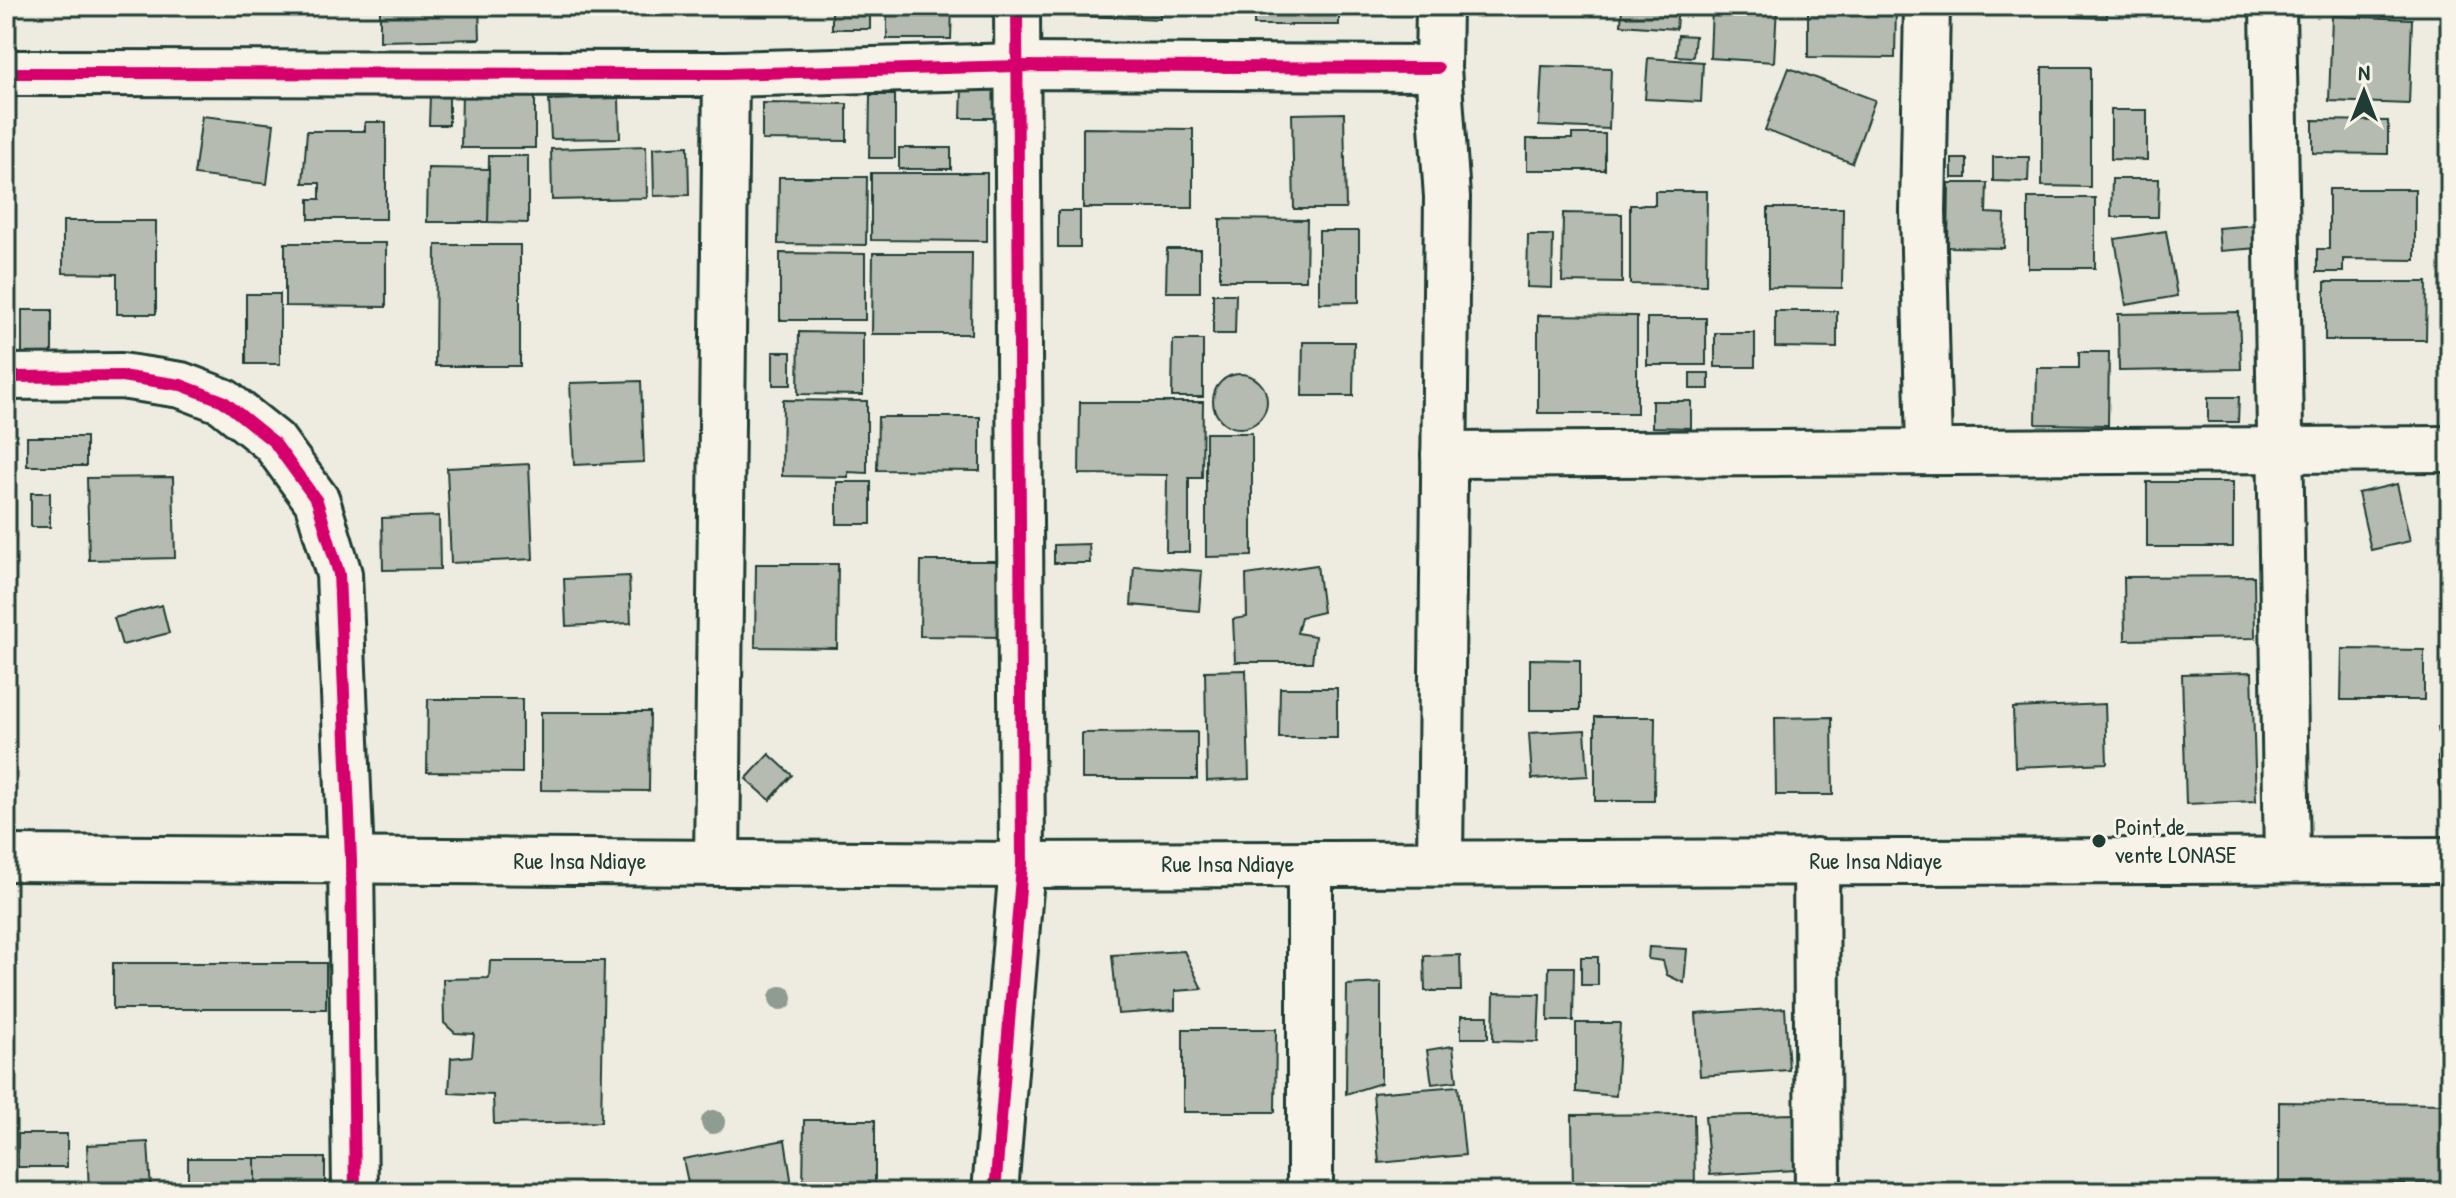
<svg xmlns="http://www.w3.org/2000/svg" width="2456" height="1198" viewBox="0 0 2456 1198" font-family="'Patrick Hand',sans-serif">
  <rect width="100%" height="100%" fill="#eeece1"/>
  <filter id="ink" filterUnits="userSpaceOnUse"><feTurbulence type="fractalNoise" baseFrequency=".0125" numOctaves="2"/><feDisplacementMap in="SourceGraphic" scale="16" xChannelSelector="R" yChannelSelector="G"/><feConvolveMatrix kernelMatrix="1 2 1 2 8 2 1 2 1" color-interpolation-filters="sRGB"/></filter>
  <g filter="url(#ink)">
    <g fill="#b5bbb0" stroke="#1f3d34" stroke-width="2">
      <polygon points="380,6 479,6 480,39 380,41"/>
      <rect x="832" y="6" width="38" height="23"/>
      <polygon points="887,6 952,6 951,39 887,39"/>
      <polygon points="1057,6 1160,6 1160,19 1057,15"/>
      <rect x="1254" y="6" width="85" height="19"/>
      <polygon points="1622,6 1678,6 1676,29 1621,25"/>
      <polygon points="1686,6 1705,6 1705,11 1685,10"/>
      <polygon points="1712,6 1777,6 1774,62 1710,58"/>
      <polygon points="1808,6 1896,6 1895,58 1808,57"/>
      <polygon points="2072,6 2107,6 2107,18 2072,17"/>
      <polygon points="2332,16 2412,19 2409,104 2329,101"/>
      <polygon points="1678,35 1695,36 1693,57 1676,56"/>
      <polygon points="1648,58 1703,62 1701,102 1645,99"/>
      <polygon points="1542,66 1611,68 1609,129 1539,126"/>
      <polygon points="2042,67 2090,67 2090,187 2042,186"/>
      <polygon points="1789,68 1875,100 1852,163 1765,130"/>
      <polygon points="962,87 995,87 995,118 961,118"/>
      <polygon points="462,89 535,90 535,148 461,148"/>
      <polygon points="430,95 449,95 449,125 429,125"/>
      <polygon points="870,95 895,95 895,158 869,158"/>
      <polygon points="619,98 620,138 551,139 549,100"/>
      <polygon points="762,103 847,104 847,141 762,140"/>
      <polygon points="2111,110 2147,110 2147,160 2111,159"/>
      <polygon points="1344,113 1346,209 1294,209 1292,114"/>
      <polygon points="202,116 274,124 267,184 194,175"/>
      <polygon points="2313,120 2388,121 2388,154 2313,153"/>
      <polygon points="365,122 386,122 386,219 309,219 309,199 320,199 320,183 303,183 307,131 365,131"/>
      <polygon points="1083,128 1193,129 1193,208 1083,208"/>
      <polygon points="1572,134 1605,134 1605,170 1527,170 1527,139 1572,139"/>
      <polygon points="646,146 647,198 552,200 551,149"/>
      <polygon points="688,146 689,195 654,196 653,148"/>
      <rect x="899" y="148" width="52" height="21"/>
      <polygon points="489,156 528,156 528,223 488,222"/>
      <polygon points="1993,157 2029,157 2028,182 1993,181"/>
      <rect x="1952" y="159" width="15" height="19"/>
      <polygon points="428,168 489,169 488,222 427,222"/>
      <polygon points="871,173 987,173 987,241 871,240"/>
      <polygon points="779,177 867,177 866,245 778,244"/>
      <polygon points="2112,179 2159,179 2158,217 2111,217"/>
      <polygon points="1949,183 1987,183 1986,213 2005,214 2004,248 1948,247"/>
      <polygon points="2329,189 2415,189 2415,260 2343,259 2343,272 2317,272 2317,249 2329,249"/>
      <polygon points="1655,191 1707,191 1706,285 1630,284 1630,205 1655,205"/>
      <rect x="2028" y="198" width="67" height="70"/>
      <polygon points="1768,208 1843,208 1842,288 1768,287"/>
      <rect x="1058" y="211" width="22" height="36"/>
      <polygon points="1563,213 1622,214 1622,283 1562,282"/>
      <polygon points="1220,219 1307,220 1306,280 1220,280"/>
      <polygon points="63,221 156,221 156,314 117,314 117,274 63,273"/>
      <polygon points="2256,225 2258,248 2220,251 2218,228"/>
      <polygon points="1319,231 1359,231 1359,302 1319,303"/>
      <polygon points="2166,231 2177,296 2126,305 2115,239"/>
      <polygon points="1528,235 1553,235 1552,288 1527,287"/>
      <polygon points="285,243 386,243 386,307 285,306"/>
      <polygon points="436,245 520,245 520,366 435,366"/>
      <polygon points="1167,249 1200,249 1200,292 1166,292"/>
      <polygon points="780,253 865,254 865,320 780,320"/>
      <polygon points="873,253 972,253 971,334 872,334"/>
      <polygon points="2325,282 2427,282 2426,340 2325,340"/>
      <rect x="246" y="294" width="34" height="70"/>
      <polygon points="1213,294 1236,294 1235,334 1213,334"/>
      <rect x="22" y="310" width="30" height="46"/>
      <polygon points="1775,311 1837,311 1837,348 1775,347"/>
      <polygon points="2239,312 2241,369 2119,371 2118,314"/>
      <polygon points="1538,315 1637,316 1637,413 1538,413"/>
      <rect x="1647" y="318" width="59" height="47"/>
      <polygon points="799,332 863,333 863,395 798,394"/>
      <rect x="1715" y="333" width="40" height="34"/>
      <polygon points="1173,340 1203,340 1203,397 1172,397"/>
      <polygon points="1303,342 1354,342 1353,396 1302,396"/>
      <rect x="773" y="352" width="18" height="33"/>
      <polygon points="2079,352 2109,352 2108,425 2036,424 2037,368 2079,368"/>
      <rect x="1690" y="373" width="19" height="16"/>
      <circle cx="1240" cy="401" r="27"/>
      <polygon points="641,381 644,462 574,465 570,383"/>
      <polygon points="2208,397 2239,397 2238,422 2208,422"/>
      <polygon points="783,400 867,401 867,473 848,472 848,477 782,476"/>
      <polygon points="1652,401 1691,401 1691,428 1652,427"/>
      <polygon points="1080,402 1203,402 1202,478 1189,478 1189,552 1166,552 1167,475 1079,474"/>
      <polygon points="878,417 980,417 980,471 877,470"/>
      <polygon points="1206,433 1252,433 1252,556 1206,557"/>
      <rect x="27" y="437" width="59" height="29"/>
      <polygon points="529,464 533,559 451,563 447,468"/>
      <polygon points="173,477 175,558 89,560 87,478"/>
      <rect x="837" y="482" width="34" height="42"/>
      <rect x="2147" y="482" width="86" height="65"/>
      <polygon points="2397,484 2410,541 2371,550 2358,493"/>
      <rect x="31" y="493" width="19" height="34"/>
      <polygon points="439,516 440,569 383,570 382,518"/>
      <polygon points="1089,544 1090,563 1054,563 1054,545"/>
      <polygon points="921,561 1005,561 1005,637 920,636"/>
      <polygon points="756,564 838,564 837,648 755,647"/>
      <polygon points="1317,565 1323,612 1301,617 1297,633 1315,636 1312,662 1235,662 1233,619 1247,617 1246,575"/>
      <polygon points="1134,566 1202,571 1199,611 1131,605"/>
      <polygon points="629,576 631,623 566,626 564,579"/>
      <polygon points="2254,576 2255,638 2125,640 2124,577"/>
      <polygon points="162,605 169,633 122,645 114,618"/>
      <polygon points="2342,649 2424,650 2424,700 2341,700"/>
      <polygon points="1530,659 1580,660 1580,710 1530,710"/>
      <polygon points="1246,670 1249,779 1207,781 1205,671"/>
      <polygon points="2252,672 2256,801 2186,804 2182,674"/>
      <polygon points="1280,688 1337,688 1337,738 1279,738"/>
      <polygon points="428,699 522,699 522,773 427,772"/>
      <polygon points="2105,704 2107,763 2015,767 2013,708"/>
      <polygon points="541,712 650,712 649,791 541,790"/>
      <polygon points="1595,717 1655,717 1654,801 1595,801"/>
      <polygon points="1832,717 1833,795 1776,795 1775,718"/>
      <polygon points="2450,726 2450,747 2441,749 2438,727"/>
      <polygon points="1585,730 1588,776 1532,779 1529,733"/>
      <polygon points="1197,732 1197,779 1082,779 1082,733"/>
      <polygon points="769,754 792,775 770,800 746,779"/>
      <polygon points="2450,756 2450,800 2441,801 2438,757"/>
      <polygon points="1649,947 1687,949 1684,983 1667,975 1663,961 1648,959"/>
      <polygon points="1184,951 1202,989 1175,991 1175,1010 1118,1014 1112,955"/>
      <polygon points="1460,955 1461,991 1425,991 1424,956"/>
      <rect x="1581" y="957" width="17" height="28"/>
      <polygon points="490,961 604,961 601,1122 494,1124 493,1095 449,1093 451,1058 472,1056 474,1034 455,1033 444,1023 443,979 489,978"/>
      <rect x="113" y="963" width="213" height="46"/>
      <polygon points="1549,967 1574,967 1573,1021 1548,1021"/>
      <polygon points="1381,983 1381,1083 1346,1094 1347,985"/>
      <polygon points="1494,993 1540,994 1538,1042 1493,1041"/>
      <polygon points="1785,1008 1789,1070 1700,1076 1696,1014"/>
      <rect x="1461" y="1016" width="27" height="22"/>
      <polygon points="1576,1023 1620,1023 1616,1096 1576,1092"/>
      <polygon points="1183,1029 1276,1029 1275,1112 1183,1112"/>
      <polygon points="1453,1046 1457,1081 1432,1084 1427,1050"/>
      <polygon points="1458,1086 1465,1155 1379,1163 1373,1093"/>
      <polygon points="2279,1102 2450,1104 2450,1184 2279,1182"/>
      <polygon points="1694,1114 1695,1192 1573,1192 1572,1115"/>
      <polygon points="1795,1114 1796,1170 1710,1175 1705,1116"/>
      <polygon points="804,1120 875,1120 875,1192 803,1192"/>
      <rect x="18" y="1134" width="49" height="33"/>
      <polygon points="785,1140 793,1192 690,1192 683,1159"/>
      <polygon points="148,1142 151,1192 89,1192 87,1145"/>
      <rect x="188" y="1158" width="67" height="34"/>
      <rect x="255" y="1158" width="70" height="34"/>
    </g>
    <g fill="none" stroke-linecap="round" stroke-linejoin="round">
      <defs>
        <g id="street">
          <polyline points="1439,6 1438,68 1447,197 1440,863"/>
          <polyline points="1927,6 1923,211 1929,449"/>
          <polyline points="2273,6 2287,860"/>
          <polyline points="6,73 726,74 1018,66 1438,68"/>
          <polyline points="6,377 121,376 181,385 223,401 274,442 317,501 339,574 351,860 355,1192"/>
          <polyline points="1444,455 2450,449"/>
          <polyline points="1816,861 1818,1192"/>
          <polyline points="717,862 726,74"/>
          <polyline points="995,1192 1022,865 1017,6"/>
          <polyline points="1310,1192 1310,864"/>
        </g>
        <polyline id="secondary" points="6,858 1022,865 2450,860"/>
      </defs>
      <use href="#street" stroke="#1f3d34" stroke-width="50"/>
      <use href="#secondary" stroke="#1f3d34" stroke-width="50"/>
      <use href="#street" stroke="#f7f3e8" stroke-width="44"/>
      <use href="#secondary" stroke="#f7f3e8" stroke-width="44"/>
      <defs>
        <g id="cycleway">
          <polyline points="6,73 726,74 1018,66 1438,68"/>
          <polyline points="6,377 121,376 181,385 223,401 274,442 317,501 339,574 351,860 355,1192"/>
          <polyline points="995,1192 1022,865 1017,6"/>
        </g>
      </defs>
      <use href="#cycleway" stroke="#f7f3e8" stroke-width="17"/>
      <use href="#cycleway" stroke="#d6006c" stroke-width="12"/>
    </g>
    <g fill="#8f9c92">
      <circle cx="781" cy="998" r="12"/>
      <circle cx="713" cy="1122" r="12"/>
    </g>
  </g>
  <circle fill="#1f3d34" stroke="#f7f3e8" stroke-width="3" cx="2099" cy="841" r="8"/>
  <g text-anchor="middle" stroke-width="6" stroke-linejoin="round" paint-order="stroke">
    <g font-size="24" fill="#1f3d34" stroke="#f7f3e8" text-anchor="start">
      <text x="2115" y="835">Point de<tspan x="2115" dy="28">vente LONASE</tspan></text>
    </g>
    <g font-size="24" fill="#1f3d34" stroke="#f7f3e8">
      <text x="580" y="869">Rue Insa Ndiaye</text>
      <text x="1876" y="869">Rue Insa Ndiaye</text>
      <text x="1228" y="872">Rue Insa Ndiaye</text>
    </g>
  </g>
  <rect width="2456" height="1198" fill="none" stroke="#f7f3e8" stroke-width="32"/>
  <rect x="16" y="16" width="2424" height="1166" fill="none" stroke="#1f3d34" stroke-width="3" filter="url(#ink)"/>
  <g transform="translate(2364 92)" stroke="#f7f3e8" stroke-width="6" paint-order="stroke">
  <path d="M0-6L14 30L0 20L-14 30Z" fill="#1f3d34"/>
  <text y="-12" font-size="22" font-weight="bold" text-anchor="middle" fill="#1f3d34">N</text>
  </g>
</svg>
